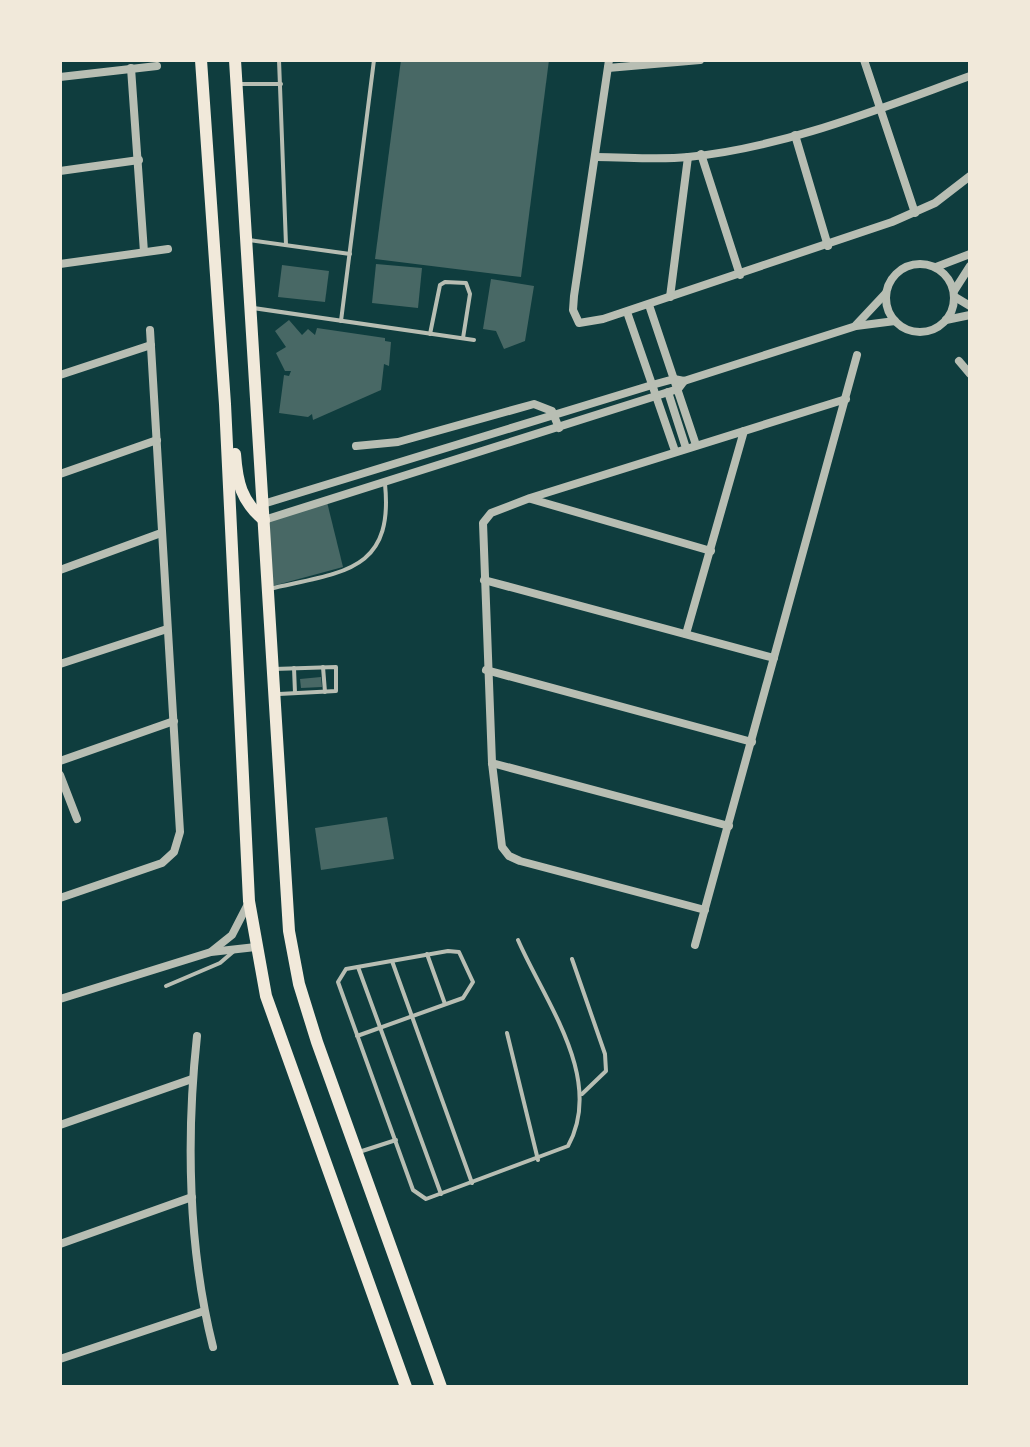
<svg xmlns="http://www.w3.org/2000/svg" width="1030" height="1447" viewBox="0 0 1030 1447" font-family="'Space Grotesk',sans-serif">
  <rect width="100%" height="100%" fill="#0f3d3e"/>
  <g fill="#486865">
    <polygon points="401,60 549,60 521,277 375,259"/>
    <polygon points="376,264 422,268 418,308 372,303"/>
    <polygon points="282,265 329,271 325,302 278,297"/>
    <polygon points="491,279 534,286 525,341 504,349 496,331 483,329"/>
    <polygon points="289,320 302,335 308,329 315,335 317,328 385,338 385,341 391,342 389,366 384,364 381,390 313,420 312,414 308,417 279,413 284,375 289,376 291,371 285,371 276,353 286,347 275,331"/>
    <polygon points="327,502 343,567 269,587 265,521"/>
    <polygon points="321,677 322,687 301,688 300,679"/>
    <polygon points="387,817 394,859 321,870 315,828"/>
  </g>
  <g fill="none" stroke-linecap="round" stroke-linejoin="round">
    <g stroke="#b8beb3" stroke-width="4">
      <polyline points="279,60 286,245"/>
      <polyline points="239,84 281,84"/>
      <polyline points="249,240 350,254"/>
      <polyline points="253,308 474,340"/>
      <polyline points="341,321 374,60"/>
      <polyline points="430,334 440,285 445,282 466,283 470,294 463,338"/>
      <path d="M269,589C341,572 394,573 385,484"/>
      <polyline points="323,667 325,692"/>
      <polyline points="294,668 295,693"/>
      <polyline points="274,669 336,667 336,691 279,694"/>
      <polyline points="427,954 445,1004"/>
      <polyline points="572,959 605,1054 606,1071 582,1094"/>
      <polyline points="392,961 472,1183"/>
      <polyline points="358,967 441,1194"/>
      <polyline points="166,986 220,963 234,951"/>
      <polyline points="507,1033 538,1160"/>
      <path d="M357,1036L463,998L473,982L459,952L448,951L346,969L338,982L413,1190L426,1199L568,1146C605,1079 545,1002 518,940"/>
      <polyline points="359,1152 396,1140"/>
    </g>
    <g stroke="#b8beb3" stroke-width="8">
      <polyline points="609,60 574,296 573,310 579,323 603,319 892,222 935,203 970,176"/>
      <polyline points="864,60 915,213"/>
      <polyline points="131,68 144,252"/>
      <polyline points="608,68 700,60"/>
      <polyline points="60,77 157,66"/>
      <polyline points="795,135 828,246"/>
      <polyline points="701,154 740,275"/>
      <path d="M596,157C626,157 658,160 688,157C783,148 881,108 970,76"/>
      <polyline points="60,171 139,160"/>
      <circle cx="920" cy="298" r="34"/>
      <polyline points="60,264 168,249"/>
      <polyline points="936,267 970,254"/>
      <polyline points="954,291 970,266"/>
      <polyline points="670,297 688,157"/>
      <polyline points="955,297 970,306"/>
      <polyline points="649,305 696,445"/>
      <polyline points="627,312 675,451"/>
      <polyline points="946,320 970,315"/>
      <polyline points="856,325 886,293"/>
      <polyline points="959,361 970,374"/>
      <polyline points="60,375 151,345"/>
      <polyline points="668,392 686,448"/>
      <polyline points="356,446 398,442 534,404 552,411 559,428"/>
      <polyline points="60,474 157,440"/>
      <polyline points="531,499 711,551"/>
      <polyline points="263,504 652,385 674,379 684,381 856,326 895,321"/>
      <polyline points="264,520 678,389 684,381"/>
      <polyline points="60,570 161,533"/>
      <polyline points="484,580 774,658"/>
      <polyline points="686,634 744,431"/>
      <polyline points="60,664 167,629"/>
      <polyline points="486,670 752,742"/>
      <polyline points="60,761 174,721"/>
      <polyline points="492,763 729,826"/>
      <polyline points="60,775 77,819"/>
      <polyline points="60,898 162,863 174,852 180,832 150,330"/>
      <polyline points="705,910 520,861 509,856 502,847 492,763 483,523 491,513 530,498 846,399"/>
      <polyline points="695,945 857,355"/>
      <polyline points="212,951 232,935 249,902"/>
      <polyline points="60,999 211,952 256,947"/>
      <path d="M197,1036C186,1137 188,1248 213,1347"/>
      <polyline points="60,1125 192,1079"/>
      <polyline points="60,1244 192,1197"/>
      <polyline points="60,1359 204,1311"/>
    </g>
    <g stroke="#f1e9da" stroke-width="12">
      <polyline points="201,60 225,404 249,901 266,996 406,1387"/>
      <polyline points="235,60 289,931 299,984 317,1042 441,1387"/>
      <path d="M235,454C237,482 241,501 264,520"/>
    </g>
  </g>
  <rect width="1030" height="1447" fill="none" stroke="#f1e9da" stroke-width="124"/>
</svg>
